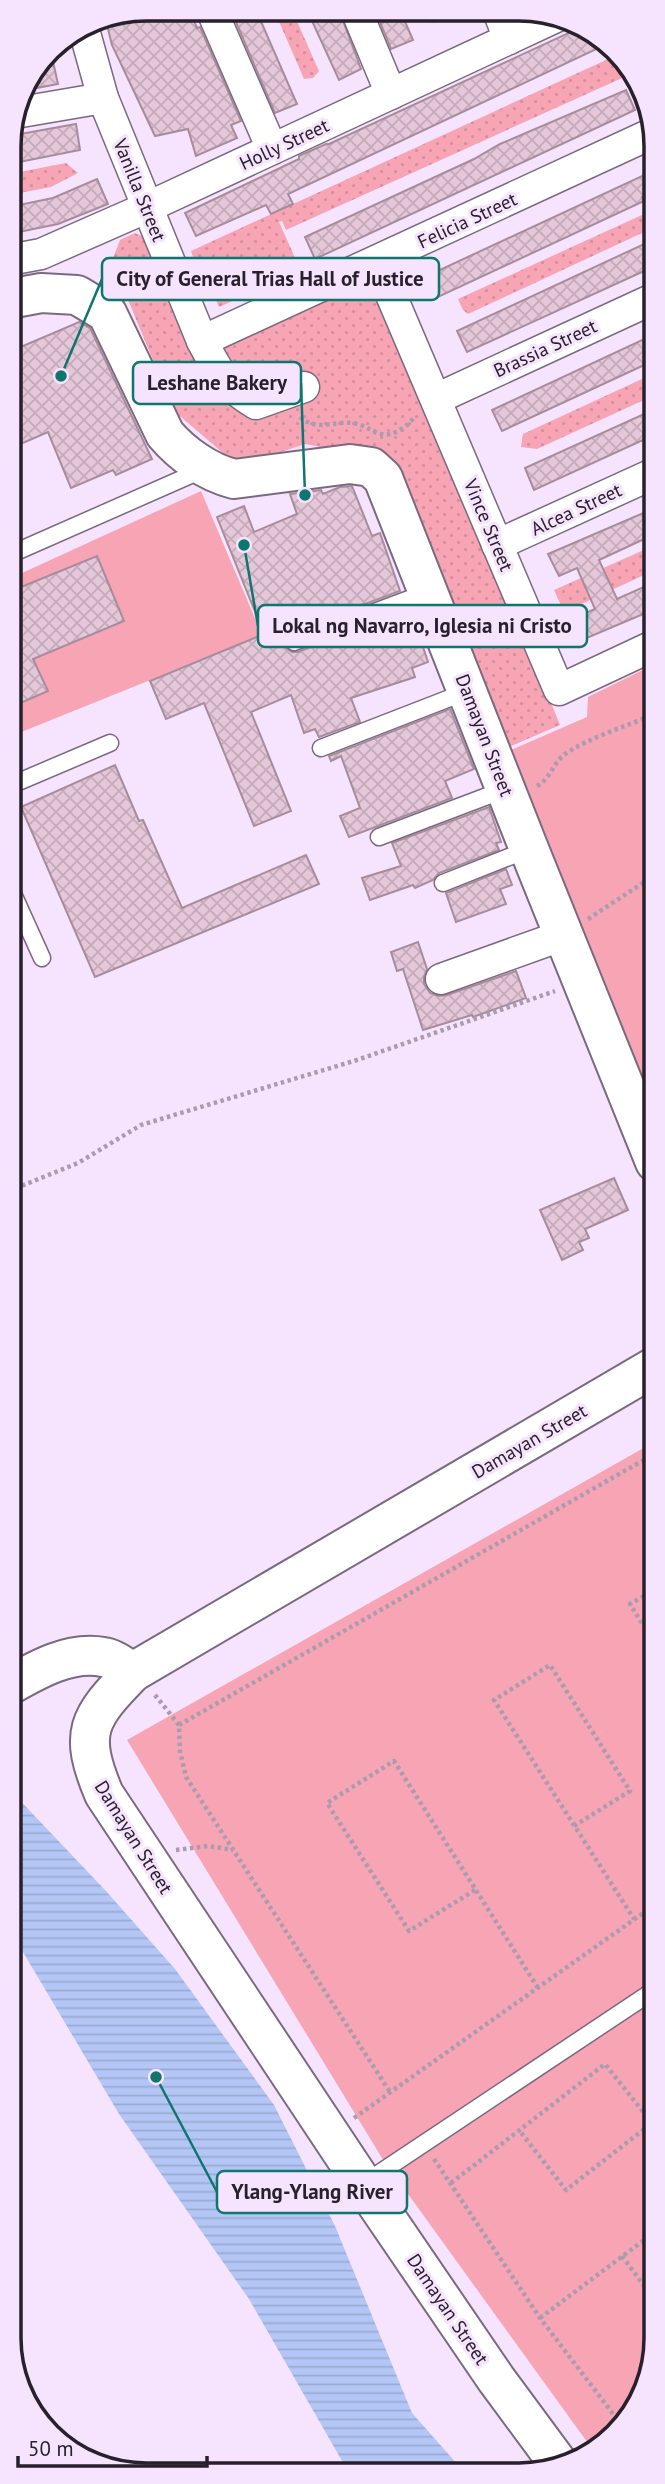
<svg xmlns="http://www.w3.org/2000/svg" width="665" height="2484" viewBox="0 0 665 2484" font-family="'PT Sans',sans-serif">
  <defs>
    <pattern id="park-dots" width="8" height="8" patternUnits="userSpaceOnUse" patternTransform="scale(1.75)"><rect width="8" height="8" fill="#f7a5b5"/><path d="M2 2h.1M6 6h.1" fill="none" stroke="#d48e9c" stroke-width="1.8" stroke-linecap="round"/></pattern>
    <pattern id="water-rules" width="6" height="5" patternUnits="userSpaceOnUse" patternTransform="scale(1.75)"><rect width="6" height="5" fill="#b3c6f5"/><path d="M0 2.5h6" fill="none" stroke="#9aaad2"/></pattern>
    <pattern id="building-cross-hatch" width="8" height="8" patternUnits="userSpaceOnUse" patternTransform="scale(1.75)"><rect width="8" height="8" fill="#e4c7d8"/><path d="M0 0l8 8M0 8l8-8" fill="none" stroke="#c4abba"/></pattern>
  </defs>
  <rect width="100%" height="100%" fill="#f6e3fd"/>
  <g fill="#f7a5b5">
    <polygon points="201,491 262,635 9,737 9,579"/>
    <polygon points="655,664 655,1115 511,750 587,717 588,697"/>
    <polygon points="656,1441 656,2347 622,2429 590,2446 382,2158 127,1740"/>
  </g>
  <g fill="url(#park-dots)">
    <polygon points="274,10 292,10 319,71 313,78 304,79"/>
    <polygon points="419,11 438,11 441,19 432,23 422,18"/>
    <polygon points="619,54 631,74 286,230 282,221 279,222 301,271 219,307 198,259 194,260 191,251"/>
    <polygon points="66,163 78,173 51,187 9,195 9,174"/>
    <polygon points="655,209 655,227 468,314 463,310 458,299"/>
    <polygon points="135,233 144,237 196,354 362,281 377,286 439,423 560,725 509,747 402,478 369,447 326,448 305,444 260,459 230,459 174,411 112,261 120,240"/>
    <polygon points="655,373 655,395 537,449 521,447 523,434"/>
    <polygon points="655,545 655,570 564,612 554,590"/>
  </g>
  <polygon fill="url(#water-rules)" points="10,1790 105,1890 175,1969 274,2105 335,2226 412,2413 466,2474 349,2473 249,2299 119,2114 10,1930"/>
  <g fill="url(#building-cross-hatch)" stroke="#a78c9c" stroke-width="2">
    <polygon points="166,9 189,9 197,28 200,27 241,121 231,125 237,138 196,156 188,129 155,136 112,45 107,25"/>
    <polygon points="241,9 256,10 297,104 275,113 232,13"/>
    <polygon points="307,10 339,10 361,69 339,80"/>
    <polygon points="375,10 400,10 413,40 391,49"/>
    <polygon points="577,29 605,45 288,194 293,204 271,214 266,205 196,236 185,213 299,159 299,156 326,144 329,144"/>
    <polygon points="50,48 58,84 21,91 49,49"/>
    <polygon points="626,90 635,110 315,259 305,237 474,159 500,144"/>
    <polygon points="76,124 80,150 9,164 9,136"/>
    <polygon points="655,170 655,192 642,197 644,201 438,297 429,275"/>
    <polygon points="97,179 108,204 58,224 9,234 9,207 53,198"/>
    <polygon points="655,239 655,266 467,352 457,331"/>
    <polygon points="79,322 90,328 152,459 116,475 113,470 71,488 48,432 9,449 9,352"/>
    <polygon points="655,334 655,360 502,431 492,410"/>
    <polygon points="644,414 654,435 534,490 525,468"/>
    <polygon points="352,486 372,536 380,533 400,591 290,632 284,640 284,646 292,652 298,652 411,609 424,644 422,644 428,662 412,668 415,677 351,698 360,722 319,737 315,729 304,733 291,695 251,712 291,811 254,826 204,703 166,719 150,681 264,634 217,517 244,506 254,532 297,514 290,494 321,490 323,494 340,487"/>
    <polygon points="655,508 655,534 599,560 617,599 655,582 655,609 582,640 572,619 595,609 577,568 559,576 548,554"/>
    <polygon points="97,556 124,621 33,659 48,691 9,708 9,592"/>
    <polygon points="450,709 474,769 445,781 452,798 349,837 340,816 360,808 341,756 331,761 329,756"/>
    <polygon points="115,765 139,821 143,820 182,908 306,855 319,884 95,977 21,807"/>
    <polygon points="489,807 501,842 496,843 499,850 439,873 433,880 415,888 413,885 370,900 362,878 401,866 392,843"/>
    <polygon points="506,869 512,885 500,889 506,904 456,922 446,893"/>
    <polygon points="418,942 427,969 424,977 424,984 430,993 439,996 447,995 516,971 526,998 473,1017 472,1015 423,1030 403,969 397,971 391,952"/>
    <polygon points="614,1178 628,1210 585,1229 589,1238 579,1242 583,1250 562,1260 540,1210"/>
  </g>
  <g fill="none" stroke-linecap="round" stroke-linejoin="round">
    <defs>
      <g id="service">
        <polyline points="9,555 202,470"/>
        <polyline points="294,642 428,592"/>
        <polyline points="321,748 468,691"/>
        <polyline points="9,786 110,743"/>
        <polyline points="379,837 506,789"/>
        <polyline points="443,883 529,849"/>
        <polyline points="9,885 42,958"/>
        <polyline points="363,2184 656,1989"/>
      </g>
      <g id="minor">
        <polyline points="211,9 272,149"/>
        <polyline points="356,10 391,94"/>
        <polyline points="498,11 509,39"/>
        <path d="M83,26L103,98L202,341C219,373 224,385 256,404L304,387"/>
        <polyline points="15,113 103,98"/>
        <polyline points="9,260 41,254 148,207 556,17"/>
        <polyline points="377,262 559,690 655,645"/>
        <polyline points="202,341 655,132"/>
        <polyline points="436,399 655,298"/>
        <polyline points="497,545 655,473"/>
        <polyline points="441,979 564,935"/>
      </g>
      <g id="tertiary">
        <path d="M9,299L41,293L77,295L107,313L165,434C182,454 207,472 234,479L350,464L371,467L383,478L529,849L655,1162"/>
        <path d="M10,1685C38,1669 70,1651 103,1657C113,1658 124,1667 133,1672"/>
        <path d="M558,2463L496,2379L363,2184L104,1794C78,1732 88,1718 133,1672L656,1366"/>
      </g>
    </defs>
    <use href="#service" stroke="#7a6a80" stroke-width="19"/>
    <use href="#minor" stroke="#7a6a80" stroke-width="33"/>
    <use href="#tertiary" stroke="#7a6a80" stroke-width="42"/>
    <g stroke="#aa9baf" stroke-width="4.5" stroke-dasharray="3.5 3.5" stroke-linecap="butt">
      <path d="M300,417C319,434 339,417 360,425C370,428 379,437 391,434C400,431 409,425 414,417"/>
      <path d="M537,786C551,778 553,763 565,754C588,738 629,725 655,714"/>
      <polyline points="588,919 655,875"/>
      <polyline points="9,1191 78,1163 141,1125 357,1060 555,991"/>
      <polyline points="656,1589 630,1604 656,1646"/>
      <polyline points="155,1695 179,1725 180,1751 186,1777 390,2092"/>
      <polyline points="179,1725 656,1453"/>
      <polyline points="574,1826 630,1791 550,1665 494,1700 634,1919"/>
      <polyline points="176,1850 208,1846 233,1850"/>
      <polyline points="475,1890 409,1931 327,1803 394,1761 538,1988"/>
      <polyline points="354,2118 656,1904"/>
      <polyline points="434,2159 540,2318 623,2427"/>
      <polyline points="451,2183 605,2064 652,2123 566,2190 519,2130"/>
      <polyline points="622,2256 656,2302"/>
      <polyline points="540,2318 656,2231"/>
    </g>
    <use href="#service" stroke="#fff" stroke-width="16"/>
    <use href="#minor" stroke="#fff" stroke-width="30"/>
    <use href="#tertiary" stroke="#fff" stroke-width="38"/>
  </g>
  <g text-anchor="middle" stroke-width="6" stroke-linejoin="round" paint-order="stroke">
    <g font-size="19" fill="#28212b" stroke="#f6e3fd">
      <text transform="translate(284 144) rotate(-25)" y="7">Holly Street</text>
      <text transform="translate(140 190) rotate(68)" y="7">Vanilla Street</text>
      <text transform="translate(467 220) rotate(-25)" y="7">Felicia Street</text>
      <text transform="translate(545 348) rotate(-25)" y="7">Brassia Street</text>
      <text transform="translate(576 509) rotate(-25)" y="7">Alcea Street</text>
      <text transform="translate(489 525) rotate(67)" y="7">Vince Street</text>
      <text transform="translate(485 735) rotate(69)" y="7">Damayan Street</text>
      <text transform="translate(529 1441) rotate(-30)" y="7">Damayan Street</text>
      <text transform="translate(134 1837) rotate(58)" y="7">Damayan Street</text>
      <text transform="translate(448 2309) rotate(56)" y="7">Damayan Street</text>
    </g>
  </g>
  <path d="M0 0H665V2484H0ZM146 21H519A125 125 0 0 1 644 146V2338A125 125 0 0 1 519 2463H146A125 125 0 0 1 21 2338V146A125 125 0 0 1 146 21Z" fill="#f6e3fd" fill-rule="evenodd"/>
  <path fill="none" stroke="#28212b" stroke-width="3.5" d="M146 21H519A125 125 0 0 1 644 146V2338A125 125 0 0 1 519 2463H146A125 125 0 0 1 21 2338V146A125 125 0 0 1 146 21Z"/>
  <path fill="none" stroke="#0f766e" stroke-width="2.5" d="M61 376L102 279M305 495L301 383M244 545L258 626M156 2077L217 2192"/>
  <g fill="#0f766e" stroke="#f6e3fd" stroke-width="2.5">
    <circle cx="61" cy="376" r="7"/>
    <circle cx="305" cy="495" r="7"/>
    <circle cx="244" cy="545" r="7"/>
    <circle cx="156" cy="2077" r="7"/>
  </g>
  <g fill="#f6e3fd" stroke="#0f766e" stroke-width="2.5">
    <rect x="102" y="258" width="337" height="42" rx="7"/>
    <rect x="133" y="362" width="168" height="42" rx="7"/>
    <rect x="258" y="605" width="329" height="42" rx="7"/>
    <rect x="217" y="2171" width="190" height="42" rx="7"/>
  </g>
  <g font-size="21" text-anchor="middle" font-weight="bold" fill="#28212b">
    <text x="270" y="286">City of General Trias Hall of Justice</text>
    <text x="217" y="390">Leshane Bakery</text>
    <text x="422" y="633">Lokal ng Navarro, Iglesia ni Cristo</text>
    <text x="312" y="2199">Ylang-Ylang River</text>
  </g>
  <path d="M18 2456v10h189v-10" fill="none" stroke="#28212b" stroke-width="3.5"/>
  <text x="28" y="2456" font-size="21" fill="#28212b" stroke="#f6e3fd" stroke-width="5" paint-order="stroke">50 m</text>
</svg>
